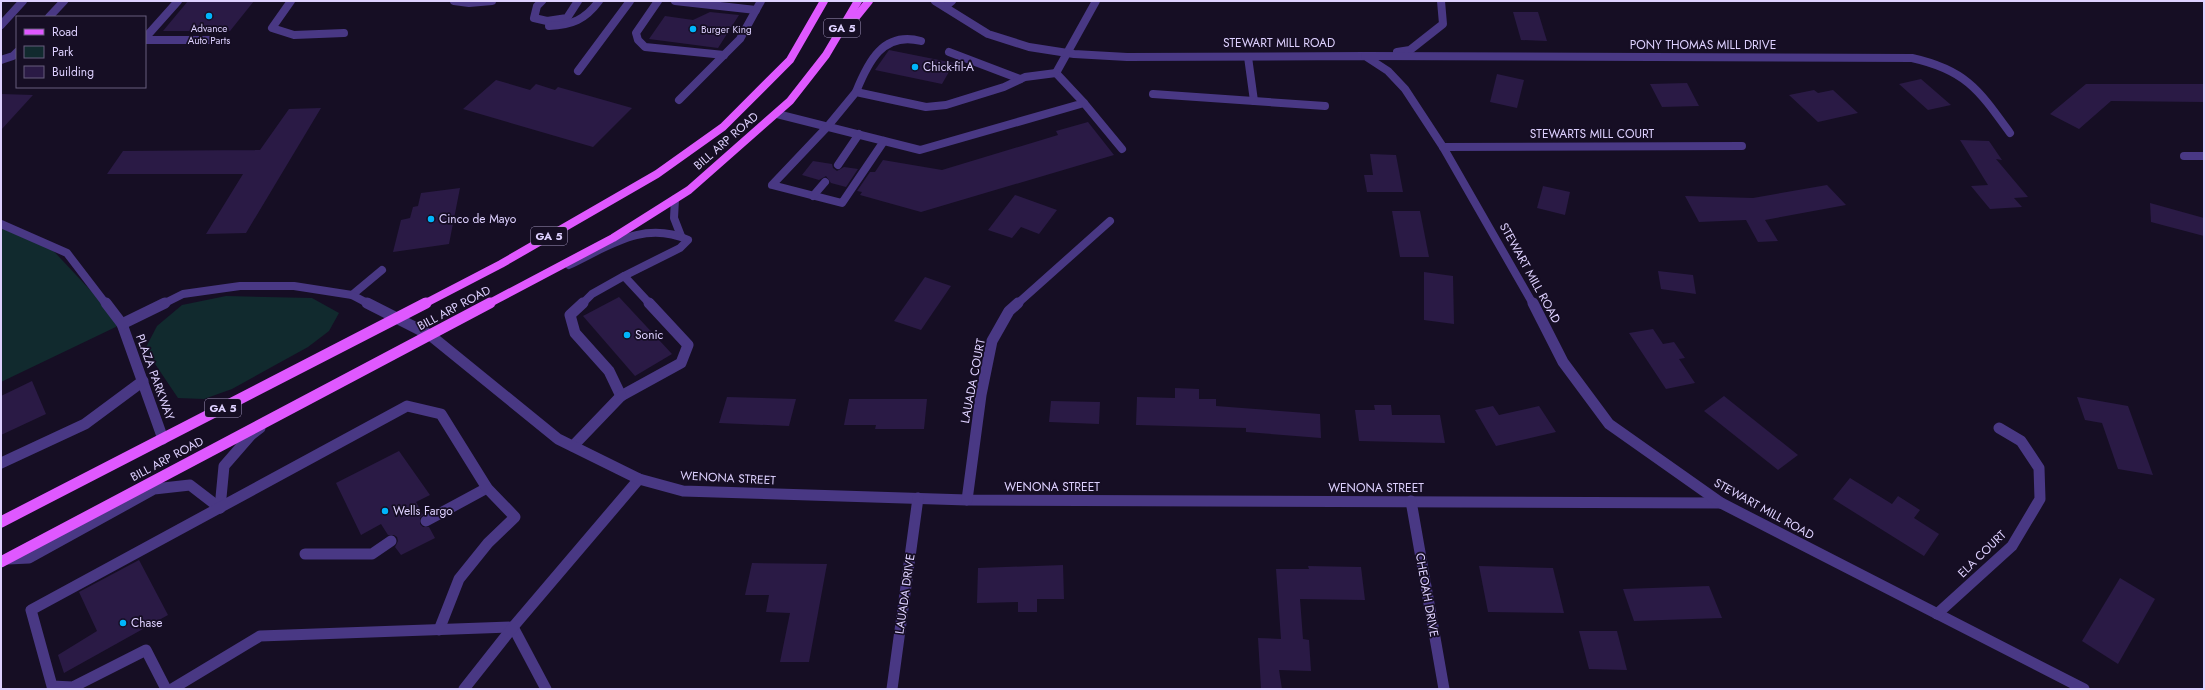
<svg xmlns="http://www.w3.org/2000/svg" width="2205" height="690" viewBox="0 0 2205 690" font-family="Jost,sans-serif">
  <rect width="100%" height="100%" fill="#160e24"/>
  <g fill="#112a2e">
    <polygon points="1,228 47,244 122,324 1,382"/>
    <polygon points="226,296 312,298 339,313 329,331 308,347 232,389 204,399 178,398 145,349 157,326 182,305"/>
  </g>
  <g fill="#2a1a45">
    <polygon points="188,1 254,1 230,31 163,31"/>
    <polygon points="710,12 739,15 718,48 649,39 665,16 693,20"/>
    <polygon points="1513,12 1538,12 1547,41 1521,40"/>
    <polygon points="889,50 954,63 942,84 875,70"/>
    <polygon points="1497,74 1524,80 1517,108 1490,102"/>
    <polygon points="1921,79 1951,105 1928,110 1899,84"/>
    <polygon points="496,80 530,90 536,84 555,90 558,87 632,108 593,147 463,109"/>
    <polygon points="1687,83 1699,106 1662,107 1650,84"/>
    <polygon points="2086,84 2204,84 2204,102 2111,101 2079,129 2050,114"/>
    <polygon points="1814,90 1818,93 1833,90 1858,113 1818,122 1789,95"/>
    <polygon points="1,94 33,95 1,130"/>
    <polygon points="321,108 246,233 206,234 243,174 107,174 123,151 260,150 289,109"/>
    <polygon points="1088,122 1114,155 921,212 860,195 862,192 857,191 870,172 875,172 883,160 942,170 1058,135 1056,131"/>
    <polygon points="1960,140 1989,141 2002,160 1996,159 2028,197 2014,198 2022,207 1990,209 1971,186 1988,185"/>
    <polygon points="1370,154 1396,155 1403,192 1367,192 1364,175 1373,175"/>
    <polygon points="813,161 832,164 833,168 837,171 844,167 858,169 846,187 831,183 826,176 819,180 802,175"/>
    <polygon points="1827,185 1846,205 1765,220 1778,241 1758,242 1746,220 1699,222 1685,196 1753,198"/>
    <polygon points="1543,186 1570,192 1565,215 1537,208"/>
    <polygon points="460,188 449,244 393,252 401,220 410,218 413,207 418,206 421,193"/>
    <polygon points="1015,195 1057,210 1039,234 1021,227 1012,238 988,230"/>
    <polygon points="2150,203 2204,218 2204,236 2151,222"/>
    <polygon points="1392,211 1420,211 1429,257 1400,257"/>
    <polygon points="1658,271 1693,275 1696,294 1661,289"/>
    <polygon points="1424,272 1453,276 1454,324 1424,320"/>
    <polygon points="925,277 951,286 921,330 894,321"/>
    <polygon points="619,297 672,354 635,376 583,316"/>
    <polygon points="1653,329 1663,344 1674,342 1685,358 1679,359 1695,383 1666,389 1629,333"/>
    <polygon points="32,381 46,414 1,435 1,396"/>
    <polygon points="1175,388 1199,389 1199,399 1216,399 1216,406 1320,414 1321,438 1246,432 1246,428 1136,425 1137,397 1175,398"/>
    <polygon points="1724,396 1798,455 1778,470 1704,411"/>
    <polygon points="727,397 796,399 789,426 719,423"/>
    <polygon points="2077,397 2128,406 2153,475 2118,469 2102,423 2085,420"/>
    <polygon points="849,399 927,399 924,429 875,429 876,425 844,425"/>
    <polygon points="1051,401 1100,402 1099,424 1049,422"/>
    <polygon points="1374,405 1391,405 1392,415 1440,415 1445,443 1359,441 1355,410 1375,410"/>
    <polygon points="1493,406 1499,415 1539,406 1556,432 1496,446 1475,410"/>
    <polygon points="399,451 430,495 416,502 423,515 420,518 420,524 423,527 429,527 435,538 401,555 395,547 398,541 397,537 394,535 388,535 381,524 361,535 336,483"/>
    <polygon points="1850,478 1892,504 1898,496 1920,510 1914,518 1939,534 1924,556 1833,499"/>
    <polygon points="139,560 168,615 64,673 58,655 97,631 79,592"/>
    <polygon points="752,563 827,564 809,662 780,662 790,613 766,612 769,595 745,595"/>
    <polygon points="1063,565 1064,599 1037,599 1037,612 1018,612 1018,602 977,603 978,568"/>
    <polygon points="1308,566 1361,567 1365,600 1300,599 1303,639 1309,640 1311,671 1279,670 1282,689 1261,689 1258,638 1281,639 1276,569 1309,569"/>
    <polygon points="1479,566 1553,568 1564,613 1488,612"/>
    <polygon points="2120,578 2155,599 2118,664 2082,641"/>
    <polygon points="1709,586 1722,618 1634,621 1623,589"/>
    <polygon points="1579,631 1617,631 1627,670 1589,669"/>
  </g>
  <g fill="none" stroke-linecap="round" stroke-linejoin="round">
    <g stroke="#493884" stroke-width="8">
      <polyline points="291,1 272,28 294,35 344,33"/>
      <polyline points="454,1 469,3 492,1"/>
      <polyline points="542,1 537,6 534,18 547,21 567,18 578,1"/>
      <polyline points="658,1 636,33 638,40 645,47 724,55"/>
      <polyline points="675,1 756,10"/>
      <polyline points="945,7 952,1"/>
      <polyline points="49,17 64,1"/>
      <polyline points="1,25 23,1"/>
      <path d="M549,26C572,25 585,20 599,1"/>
      <polyline points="145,38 178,1"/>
      <polyline points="145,40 210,40"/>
      <polyline points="949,52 1020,79"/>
      <polyline points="1248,57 1254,101"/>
      <polyline points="1,60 13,56 17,52"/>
      <polyline points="578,71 630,1"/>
      <path d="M856,92C868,62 883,31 921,41"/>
      <polyline points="1153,94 1325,106"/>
      <polyline points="679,100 740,39 761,1"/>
      <polyline points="1084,103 1122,149"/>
      <polyline points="777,114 920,150 1084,103 1056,73 1096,1"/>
      <polyline points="884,141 842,203 772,185 828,126 856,92 926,107 946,105 1004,87 1025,77 1056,73"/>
      <polyline points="838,165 859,134"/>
      <polyline points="813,196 825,182"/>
      <polyline points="675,199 674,218 681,236"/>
      <path d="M569,265C609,246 644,220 688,240L680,248L624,276"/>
      <polyline points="352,295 382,270"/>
      <polyline points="582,304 592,294 624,276 650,304"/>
    </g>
    <g stroke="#493884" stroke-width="11">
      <polyline points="583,303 570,315 575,333 609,371 621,396"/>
      <polyline points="621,396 681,363 688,345 649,303"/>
      <polyline points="573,446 621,396"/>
      <polyline points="1,463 85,424 143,381"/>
      <polyline points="220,508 224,466 251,435 260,428"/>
      <polyline points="426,521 487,488"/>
      <polyline points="305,554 372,554 391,541"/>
      <polyline points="8,559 29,558 154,489 190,485 220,508"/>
      <polyline points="513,627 546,689"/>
      <polyline points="166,689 146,650 73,687 52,686 31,610 407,406 441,414 487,488 515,517 488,543 459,579 439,630"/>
      <polyline points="172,689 260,636 513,627"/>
      <polyline points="464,689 513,627 639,479"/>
    </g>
    <g stroke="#493884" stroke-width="8">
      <polyline points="935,1 988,34 1029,47 1074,54 1127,57 1365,56 1388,71 1405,89 1443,147 1533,304"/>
      <polyline points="1397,52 1410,50 1443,24 1441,1"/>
      <path d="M1365,56L1912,58C1966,70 1979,90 2010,133"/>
      <polyline points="1443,147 1742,146"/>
      <polyline points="2184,156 2204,156"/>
      <polyline points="1,224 67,253 106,304"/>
      <polyline points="163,304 183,294 240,286 294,286 352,295 369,304"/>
      <polyline points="1017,304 1110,221"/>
    </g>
    <g stroke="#493884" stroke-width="11">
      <polyline points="106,303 122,324 163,439"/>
      <polyline points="367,303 430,335 558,439 639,479 683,491 967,500 1721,503"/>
      <polyline points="1533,303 1563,362 1609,424 1721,503 2084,689"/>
      <polyline points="122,324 165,303"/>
      <polyline points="967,500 981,395 992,341 1009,311 1018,303"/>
      <polyline points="1411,501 1444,689"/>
      <polyline points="1937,614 2012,546 2040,499 2039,468 2021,441 1999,428"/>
      <polyline points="892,689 918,498"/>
    </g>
    <g stroke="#df58ff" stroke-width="8">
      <polyline points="848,27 869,1"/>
      <polyline points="424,304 501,264 657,174 723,127 790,60 824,1"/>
      <polyline points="488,304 613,238 689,190 790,101 826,55 858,1"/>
    </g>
    <g stroke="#df58ff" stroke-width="11">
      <polyline points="1,522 426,303"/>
      <polyline points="1,562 490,303"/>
    </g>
  </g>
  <g fill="#00b5fc" stroke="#160e24" stroke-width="1.5">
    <circle cx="209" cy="16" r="4"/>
    <circle cx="693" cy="29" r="4"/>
    <circle cx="915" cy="67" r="4"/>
    <circle cx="431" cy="219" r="4"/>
    <circle cx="627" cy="335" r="4"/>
    <circle cx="385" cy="511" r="4"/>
    <circle cx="123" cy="623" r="4"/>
  </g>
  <g text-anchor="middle" stroke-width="3.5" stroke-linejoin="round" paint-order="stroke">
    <g font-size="10" fill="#ded1ff" stroke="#160e24">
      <text x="209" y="32">Advance<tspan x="209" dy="12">Auto Parts</tspan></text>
      <text x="701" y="33" text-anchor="start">Burger King</text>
    </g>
    <g fill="#160e24" stroke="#a296bd" stroke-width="1">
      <rect x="824" y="19" width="36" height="18" rx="3"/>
      <rect x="531" y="227" width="36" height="18" rx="3"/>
      <rect x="205" y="399" width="36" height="18" rx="3"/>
    </g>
    <g font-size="11" font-weight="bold" fill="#ded1ff">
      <text x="842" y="32">GA 5</text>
      <text x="549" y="240">GA 5</text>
      <text x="223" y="412">GA 5</text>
    </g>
    <g font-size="12" fill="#ded1ff" stroke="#160e24">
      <text x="1279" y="47">STEWART MILL ROAD</text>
      <text x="1703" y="49">PONY THOMAS MILL DRIVE</text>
      <text x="1592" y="138">STEWARTS MILL COURT</text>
      <text transform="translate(726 141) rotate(-41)" y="4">BILL ARP ROAD</text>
      <text transform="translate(1530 273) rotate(61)" y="4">STEWART MILL ROAD</text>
      <text transform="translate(454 308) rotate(-28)" y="4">BILL ARP ROAD</text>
      <text transform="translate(155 377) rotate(70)" y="4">PLAZA PARKWAY</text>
      <text transform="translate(973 381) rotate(-79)" y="4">LAUADA COURT</text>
      <text transform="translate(167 459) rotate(-28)" y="4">BILL ARP ROAD</text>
      <text transform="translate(728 478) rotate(3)" y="4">WENONA STREET</text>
      <text x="1052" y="491">WENONA STREET</text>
      <text x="1376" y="492">WENONA STREET</text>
      <text transform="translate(1764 509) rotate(29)" y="4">STEWART MILL ROAD</text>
      <text transform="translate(1982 554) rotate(-44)" y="4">ELA COURT</text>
      <text transform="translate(905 594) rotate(-82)" y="4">LAUADA DRIVE</text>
      <text transform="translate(1427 595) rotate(80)" y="4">CHEOAH DRIVE</text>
    </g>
    <g font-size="12" fill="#ded1ff" stroke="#160e24" text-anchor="start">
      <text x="923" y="71">Chick-fil-A</text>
      <text x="439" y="223">Cinco de Mayo</text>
      <text x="635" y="339">Sonic</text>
      <text x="393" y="515">Wells Fargo</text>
      <text x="131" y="627">Chase</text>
    </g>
  </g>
  <rect width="2205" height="690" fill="none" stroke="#ded1ff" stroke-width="4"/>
  <rect x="16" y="16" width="130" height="72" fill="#160e24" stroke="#665c7c"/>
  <rect x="24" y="29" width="20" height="6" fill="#df58ff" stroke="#665c7c"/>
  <text x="52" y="36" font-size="12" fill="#ded1ff">Road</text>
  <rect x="24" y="46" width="20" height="12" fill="#112a2e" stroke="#665c7c"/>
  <text x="52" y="56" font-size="12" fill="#ded1ff">Park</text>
  <rect x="24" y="66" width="20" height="12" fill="#2a1a45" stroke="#665c7c"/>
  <text x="52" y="76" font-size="12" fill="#ded1ff">Building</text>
</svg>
